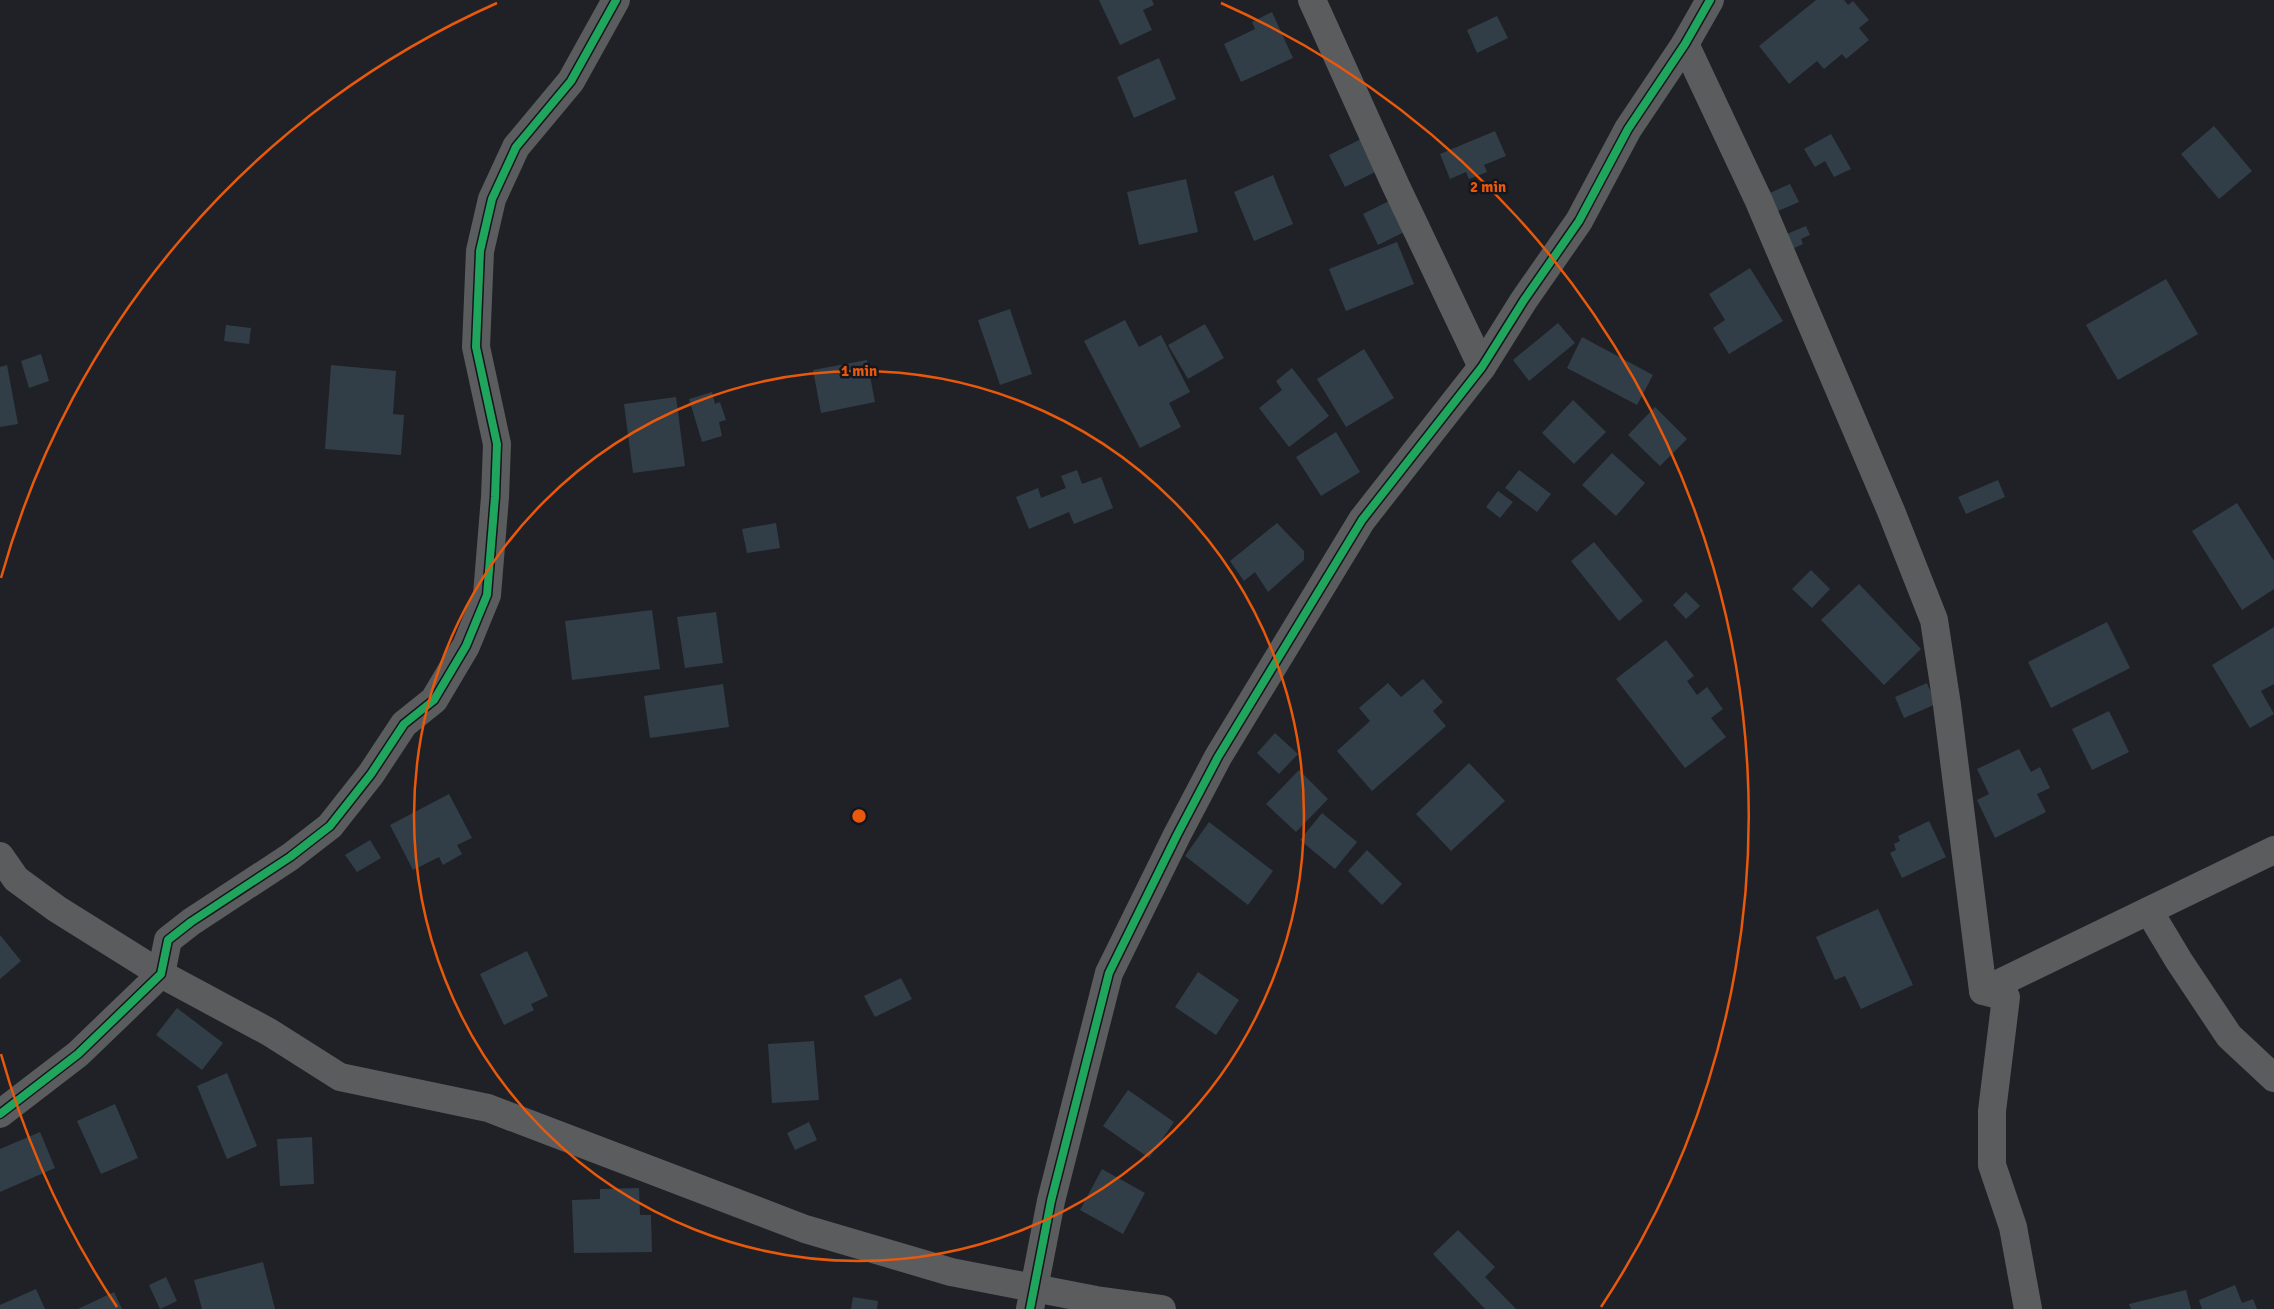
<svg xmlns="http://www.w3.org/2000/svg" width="2274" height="1309" viewBox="0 0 2274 1309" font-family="Signika,sans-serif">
  <rect width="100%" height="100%" fill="#1f2126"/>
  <g fill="#313e47">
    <polygon points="1099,0 1152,0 1154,5 1143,10 1152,30 1120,45"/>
    <polygon points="1816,0 1844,0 1848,5 1853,1 1869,20 1859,28 1869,40 1846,59 1842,54 1824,69 1817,61 1789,84 1759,46"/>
    <polygon points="1272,12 1293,58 1241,82 1224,44 1255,29 1252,22"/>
    <polygon points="1497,16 1508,38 1477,53 1467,30"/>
    <polygon points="1159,58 1176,99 1134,118 1117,77"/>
    <polygon points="2214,126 2252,171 2219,199 2181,154"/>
    <polygon points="1495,131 1506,156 1484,165 1487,172 1469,179 1466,172 1450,179 1440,154"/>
    <polygon points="1831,134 1851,169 1834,177 1825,161 1815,167 1804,149"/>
    <polygon points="1367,136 1383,168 1345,187 1329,155"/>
    <polygon points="1273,175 1293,224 1254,241 1234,192"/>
    <polygon points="1186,179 1198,232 1139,245 1127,192"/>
    <polygon points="1790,184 1799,202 1773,213 1765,195"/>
    <polygon points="1395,198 1410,229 1378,245 1363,214"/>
    <polygon points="1806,226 1810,235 1801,239 1803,244 1788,251 1782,236"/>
    <polygon points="1397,242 1414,284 1346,311 1329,269"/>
    <polygon points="1750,268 1783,321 1729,354 1713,328 1725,320 1709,294"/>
    <polygon points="2166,279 2198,334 2118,380 2086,325"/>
    <polygon points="1010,309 1032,374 1000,385 978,320"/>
    <polygon points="1125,320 1139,347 1161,335 1190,392 1169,403 1181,427 1140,448 1084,341"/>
    <polygon points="1558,323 1575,343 1529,381 1513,360"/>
    <polygon points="1205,324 1224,358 1188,379 1168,345"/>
    <polygon points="226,325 251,328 249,344 224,341"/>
    <polygon points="1582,337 1653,375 1637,405 1567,368"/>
    <polygon points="1364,349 1394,398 1346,427 1317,379"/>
    <polygon points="41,354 49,381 29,388 21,361"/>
    <polygon points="867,360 875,402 821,413 813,370"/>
    <polygon points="7,365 18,424 0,427 0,367"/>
    <polygon points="331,365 396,371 393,414 404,415 401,455 325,449"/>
    <polygon points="1292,368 1329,416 1289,447 1259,408 1282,390 1276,381"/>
    <polygon points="712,392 715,404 720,402 726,420 719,422 722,436 702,442 689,399"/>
    <polygon points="676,397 685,466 633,473 624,404"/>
    <polygon points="1573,400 1606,432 1574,464 1542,433"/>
    <polygon points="1655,407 1687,439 1660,466 1628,435"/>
    <polygon points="1336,432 1360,472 1321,496 1296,457"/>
    <polygon points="1612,453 1645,483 1616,516 1582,485"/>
    <polygon points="1077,470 1082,484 1101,477 1113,508 1074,524 1069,512 1029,529 1016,497 1038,488 1041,498 1066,488 1061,476"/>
    <polygon points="1519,470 1551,494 1537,512 1505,488"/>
    <polygon points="1998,480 2005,497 1966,514 1958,497"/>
    <polygon points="1498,491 1513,502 1500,518 1486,507"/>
    <polygon points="2237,503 2274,561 2274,589 2242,610 2192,531"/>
    <polygon points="776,523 780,548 747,553 742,529"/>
    <polygon points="1277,523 1304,551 1304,560 1268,592 1255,572 1244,581 1230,561"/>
    <polygon points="1594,542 1643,601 1619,621 1571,561"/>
    <polygon points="1811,570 1830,589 1812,608 1792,589"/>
    <polygon points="1859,584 1921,649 1884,685 1821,620"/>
    <polygon points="1686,592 1700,606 1686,619 1673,605"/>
    <polygon points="652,610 660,669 572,680 565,621"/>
    <polygon points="716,612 723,663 685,668 677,617"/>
    <polygon points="2107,622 2130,668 2051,708 2028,662"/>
    <polygon points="2274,627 2274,684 2261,691 2274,714 2250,728 2212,665"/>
    <polygon points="1666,640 1694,676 1687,681 1697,695 1707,687 1723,709 1711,718 1726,737 1685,768 1616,679"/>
    <polygon points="1423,679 1443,702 1433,711 1446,726 1372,791 1337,751 1370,721 1359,708 1388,683 1401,697"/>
    <polygon points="1927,683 1936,704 1904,718 1895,697"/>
    <polygon points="723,684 729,727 650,738 644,696"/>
    <polygon points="2109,711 2129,752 2092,770 2072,729"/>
    <polygon points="1275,733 1298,754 1279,774 1257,753"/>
    <polygon points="2019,749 2031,772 2040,767 2050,788 2037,794 2046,812 1995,838 1977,800 1989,794 1977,769"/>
    <polygon points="1469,763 1505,801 1451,851 1416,814"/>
    <polygon points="1299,770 1328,799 1296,832 1266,804"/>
    <polygon points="449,794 472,838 457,845 462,854 443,865 439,857 413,870 390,825"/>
    <polygon points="1322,813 1357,842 1335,869 1300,840"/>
    <polygon points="1929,821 1946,857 1902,878 1890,853 1896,850 1894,844 1900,841 1898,836"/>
    <polygon points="1209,822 1273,871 1248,905 1185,856"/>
    <polygon points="370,840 381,858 357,872 345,855"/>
    <polygon points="1367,850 1402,884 1382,905 1348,871"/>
    <polygon points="1878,909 1913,985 1861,1009 1845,976 1835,980 1816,937"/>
    <polygon points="0,935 21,961 0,979"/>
    <polygon points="527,951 548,996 531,1004 534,1010 504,1025 480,974"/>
    <polygon points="1198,972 1239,1000 1216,1035 1175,1007"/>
    <polygon points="901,978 912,999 875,1017 864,996"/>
    <polygon points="177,1008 223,1043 202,1070 156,1035"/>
    <polygon points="814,1041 819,1100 772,1103 768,1044"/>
    <polygon points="227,1073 257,1146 227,1159 197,1086"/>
    <polygon points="1128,1090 1174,1122 1149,1158 1103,1126"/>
    <polygon points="115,1104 138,1158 101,1174 77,1121"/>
    <polygon points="809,1122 817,1140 795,1150 787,1133"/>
    <polygon points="40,1132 55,1168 0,1192 0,1149"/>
    <polygon points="312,1137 314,1184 280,1186 277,1139"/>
    <polygon points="1102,1169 1145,1193 1123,1234 1080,1210"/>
    <polygon points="639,1188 640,1215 651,1215 652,1252 574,1253 572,1200 600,1199 600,1189"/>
    <polygon points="1458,1230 1495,1267 1485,1277 1516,1309 1485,1309 1433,1254"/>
    <polygon points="263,1262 275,1309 202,1309 194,1280"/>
    <polygon points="166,1277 177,1301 160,1309 149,1285"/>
    <polygon points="2235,1285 2242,1303 2253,1299 2257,1309 2202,1309 2199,1300"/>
    <polygon points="36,1289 45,1309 0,1309 0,1305"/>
    <polygon points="2186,1290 2191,1309 2131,1309 2129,1304"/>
    <polygon points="114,1292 122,1309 78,1309"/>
    <polygon points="853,1297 878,1301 877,1309 851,1309"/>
  </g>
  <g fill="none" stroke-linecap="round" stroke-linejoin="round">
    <g stroke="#5b5c5d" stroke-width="28">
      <polyline points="1312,0 1395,184 1482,367"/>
      <polyline points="1685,44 1758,199 1891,511 1934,620 1947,705 1983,991 2006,997 1992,1111 1992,1165 2013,1227 2028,1309"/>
      <polyline points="0,856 16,879 57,909 161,974 269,1032 340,1077 488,1108 805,1229 951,1272 1096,1300 1162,1309"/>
      <polyline points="2149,911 2179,961 2229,1036 2274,1078"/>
      <polyline points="1983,991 2274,850"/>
      <polyline points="0,1114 78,1054 161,974 168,940 191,922 290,857 330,826 371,774 404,724 434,700 466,646 487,595 495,497 497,444 476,347 480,251 492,199 516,147 571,81 616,0"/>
      <polyline points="1030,1309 1051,1201 1109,973 1177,835 1218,757 1362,520 1482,367 1524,300 1579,221 1628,129 1685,44 1710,0"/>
    </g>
    <defs>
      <g id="cycleway">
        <polyline points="0,1114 78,1054 161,974 168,940 191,922 290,857 330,826 371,774 404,724 434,700 466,646 487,595 495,497 497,444 476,347 480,251 492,199 516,147 571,81 616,0"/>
        <polyline points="1030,1309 1051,1201 1109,973 1177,835 1218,757 1362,520 1482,367 1524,300 1579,221 1628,129 1685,44 1710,0"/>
      </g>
    </defs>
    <use href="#cycleway" stroke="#13161f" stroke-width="11"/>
    <use href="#cycleway" stroke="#20a55d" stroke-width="8"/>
  </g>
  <g fill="none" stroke="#e8590c" stroke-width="2.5">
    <circle cx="859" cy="816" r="445"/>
    <path d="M117 1307A890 890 0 0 1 1 1054M1 578A890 890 0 0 1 497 3M1221 3A890 890 0 0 1 1601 1307"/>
  </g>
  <circle cx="859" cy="816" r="8" fill="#e8590c" stroke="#13161f" stroke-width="2.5"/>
  <g font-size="15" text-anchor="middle" font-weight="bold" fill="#e8590c" stroke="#13161f" stroke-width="5" stroke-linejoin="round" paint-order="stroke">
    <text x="1488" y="192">2 min</text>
    <text x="859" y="376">1 min</text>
  </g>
</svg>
